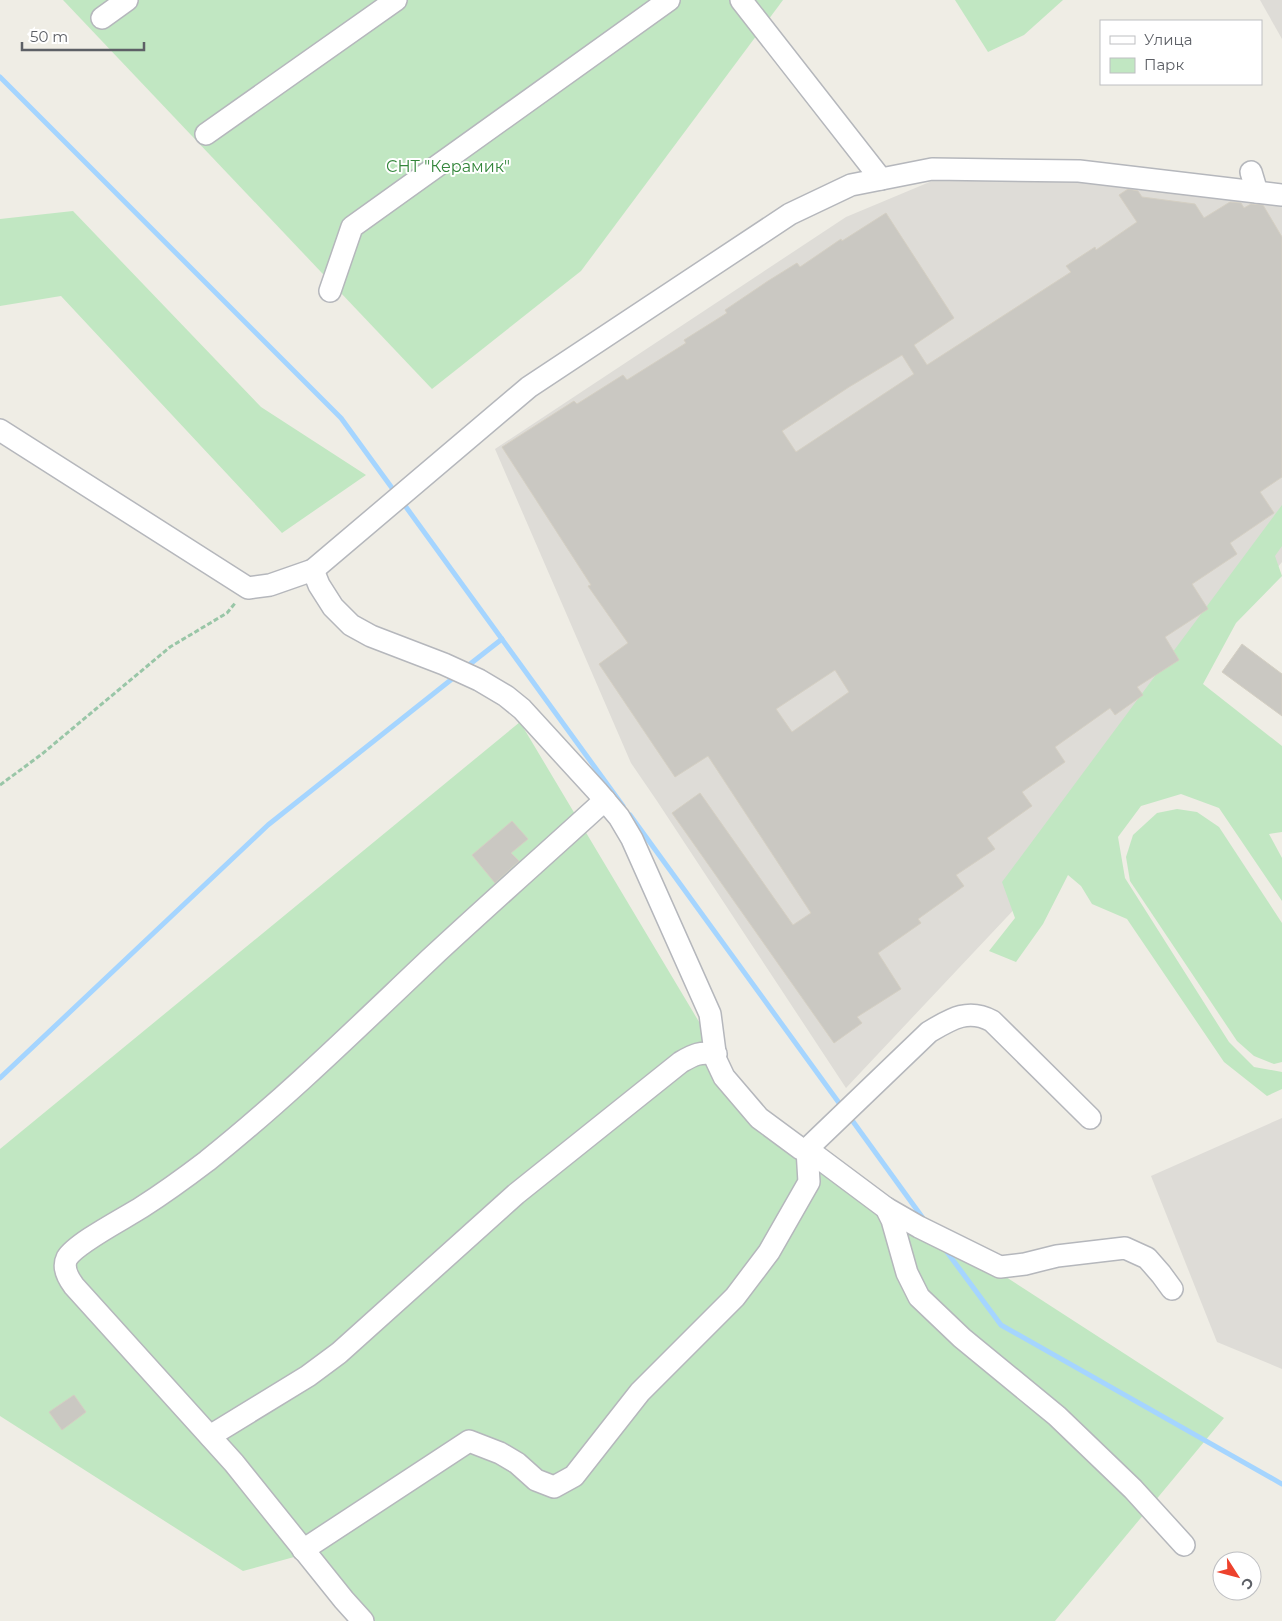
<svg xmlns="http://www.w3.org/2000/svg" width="1282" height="1621" viewBox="0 0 1282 1621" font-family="Montserrat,sans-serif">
  <rect width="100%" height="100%" fill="#efede5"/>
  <g fill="#dedcd7">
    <polygon points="1260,0 1282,0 1282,39"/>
    <polygon points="944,176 1124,182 1282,201 1282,562 1244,608 1020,903 846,1088 657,801 631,763 495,449 846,217"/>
    <polygon points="1282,1118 1282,1369 1217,1342 1151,1176"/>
  </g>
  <g fill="#c1e7c2">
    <polygon points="63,0 783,0 581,271 432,389"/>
    <polygon points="955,0 1063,0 1024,35 988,52"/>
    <polygon points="73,211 261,407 366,475 282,533 61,296 0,306 0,219"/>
    <polygon points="1282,505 1282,546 1275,556 1282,576 1236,623 1203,684 1282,746 1282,832 1269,834 1282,858 1282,901 1219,808 1181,794 1141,806 1118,837 1125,878 1229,1042 1254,1067 1282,1072 1282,1089 1267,1096 1224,1062 1127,919 1092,904 1081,886 1068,875 1043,924 1016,962 989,951 1015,918 1002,882"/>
    <polygon points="520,722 754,1114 1224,1418 1055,1621 373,1621 316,1551 243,1571 0,1416 0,1149"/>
    <polygon points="1177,809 1197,812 1219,827 1282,923 1282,1062 1274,1064 1254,1056 1237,1041 1130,881 1126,857 1133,835 1157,813"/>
  </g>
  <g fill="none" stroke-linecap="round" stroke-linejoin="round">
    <g stroke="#a5d5ff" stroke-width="5">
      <polyline points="0,77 341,418 392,488"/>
      <polyline points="406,507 623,806"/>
      <polyline points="465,668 502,639"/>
      <polyline points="630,815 842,1107"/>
      <polyline points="0,1078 268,825 457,675"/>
      <polyline points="849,1116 925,1221"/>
      <polyline points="944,1248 1001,1325 1282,1484"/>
    </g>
  </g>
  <g fill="#cac8c2" stroke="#d4cfc3" fill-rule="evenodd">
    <path d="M1128,189L1138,191L1142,197L1195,204L1204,218L1230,202L1241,203L1244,208L1251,204L1263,205L1282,237V477L1260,492L1274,513L1230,543L1237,554L1192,584L1208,609L1165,637L1179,660L1137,687L1143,695L1115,715L1110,708L1055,747L1065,762L1022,792L1032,806L987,838L995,849L956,875L964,886L918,919L921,923L878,953L901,989L857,1017L862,1023L834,1043L672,813L700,793L793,925L811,913L708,756L675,777L599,664L628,643L588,586L591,585L502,447L574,401L577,404L623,375L627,380L686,343L684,340L727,313L725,310L768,281L797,263L800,267L841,239L842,241L886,213L954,318L914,345L927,365L1071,272L1066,266L1095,247L1096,250L1137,222L1119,195ZM902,355L914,374L796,452L782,431L849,387ZM835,670L849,692L792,732L776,709Z"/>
    <polygon points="1242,644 1282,674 1282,716 1222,672"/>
    <polygon points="512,821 528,839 511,853 519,861 495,883 472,855"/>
    <polygon points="74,1395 86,1412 62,1430 49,1412"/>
  </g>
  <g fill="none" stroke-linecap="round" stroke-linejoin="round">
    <defs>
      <g id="minor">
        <polyline points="741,0 881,179"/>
        <polyline points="102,18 127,0"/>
        <polyline points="206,134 396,0"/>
        <polyline points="1251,172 1257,192"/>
        <polyline points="330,291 352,227 669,0"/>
        <polyline points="0,430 248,588 270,585 313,570 529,387 790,214 851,185 932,169 1079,171 1282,195"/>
        <polyline points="313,570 319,585 333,607 351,625 371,636 444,664 479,680 506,696 522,709 597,791 619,817 632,839 710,1014 716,1060 724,1077 759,1118 801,1149 807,1149 886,1208 892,1220 907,1273 919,1297 962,1338 1057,1416 1133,1489 1184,1545"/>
        <path d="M807,1149L929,1032C951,1019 968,1008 992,1021L1090,1118"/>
        <polyline points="886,1208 919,1227 1000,1267 1025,1264 1057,1256 1125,1248 1147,1258 1161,1274 1172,1289"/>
        <path d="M210,1436L308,1376L339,1353L516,1194L681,1062C695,1054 699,1052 716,1054"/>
        <polyline points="303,1550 469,1441 500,1453 517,1463 536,1480 554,1487 574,1476 640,1392 735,1297 769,1252 809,1182 807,1149"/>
        <path d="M363,1621L344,1600L234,1463L74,1286C68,1278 62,1268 67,1258C76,1243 125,1218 142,1207C164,1193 186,1177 207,1161C286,1098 358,1027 431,958C488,905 547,853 605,800"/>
      </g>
    </defs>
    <use href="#minor" stroke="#b5b7bc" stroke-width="24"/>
    <polyline stroke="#99c6a7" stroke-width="3" stroke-dasharray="5 2.5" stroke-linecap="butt" points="0,785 42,754 170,647 227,613 236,602"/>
    <use href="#minor" stroke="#fff" stroke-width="21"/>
  </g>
  <g text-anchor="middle" stroke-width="4" stroke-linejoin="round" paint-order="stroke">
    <g font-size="16" fill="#33863a" stroke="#fff">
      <text x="448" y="172">СНТ "Керамик"</text>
    </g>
  </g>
  <rect x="1100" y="20" width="162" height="65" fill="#ffffff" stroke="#bebfc2"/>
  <rect x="1110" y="36" width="25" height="8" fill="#ffffff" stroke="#bebfc2"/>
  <text x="1144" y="45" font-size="15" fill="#5d6066">Улица</text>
  <rect x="1110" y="58" width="25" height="15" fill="#c1e7c2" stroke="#bebfc2"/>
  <text x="1144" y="70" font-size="15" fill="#5d6066">Парк</text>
  <g transform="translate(1237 1576) rotate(126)"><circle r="24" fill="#ffffff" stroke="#bebfc2"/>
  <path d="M0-4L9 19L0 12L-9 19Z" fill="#ed422d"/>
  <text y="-8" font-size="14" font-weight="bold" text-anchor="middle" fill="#5d6066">С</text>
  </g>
  <path d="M22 42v8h122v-8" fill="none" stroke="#5d6066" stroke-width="2.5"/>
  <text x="30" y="42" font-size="15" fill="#5d6066" stroke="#ffffff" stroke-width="4" paint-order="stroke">50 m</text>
</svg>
